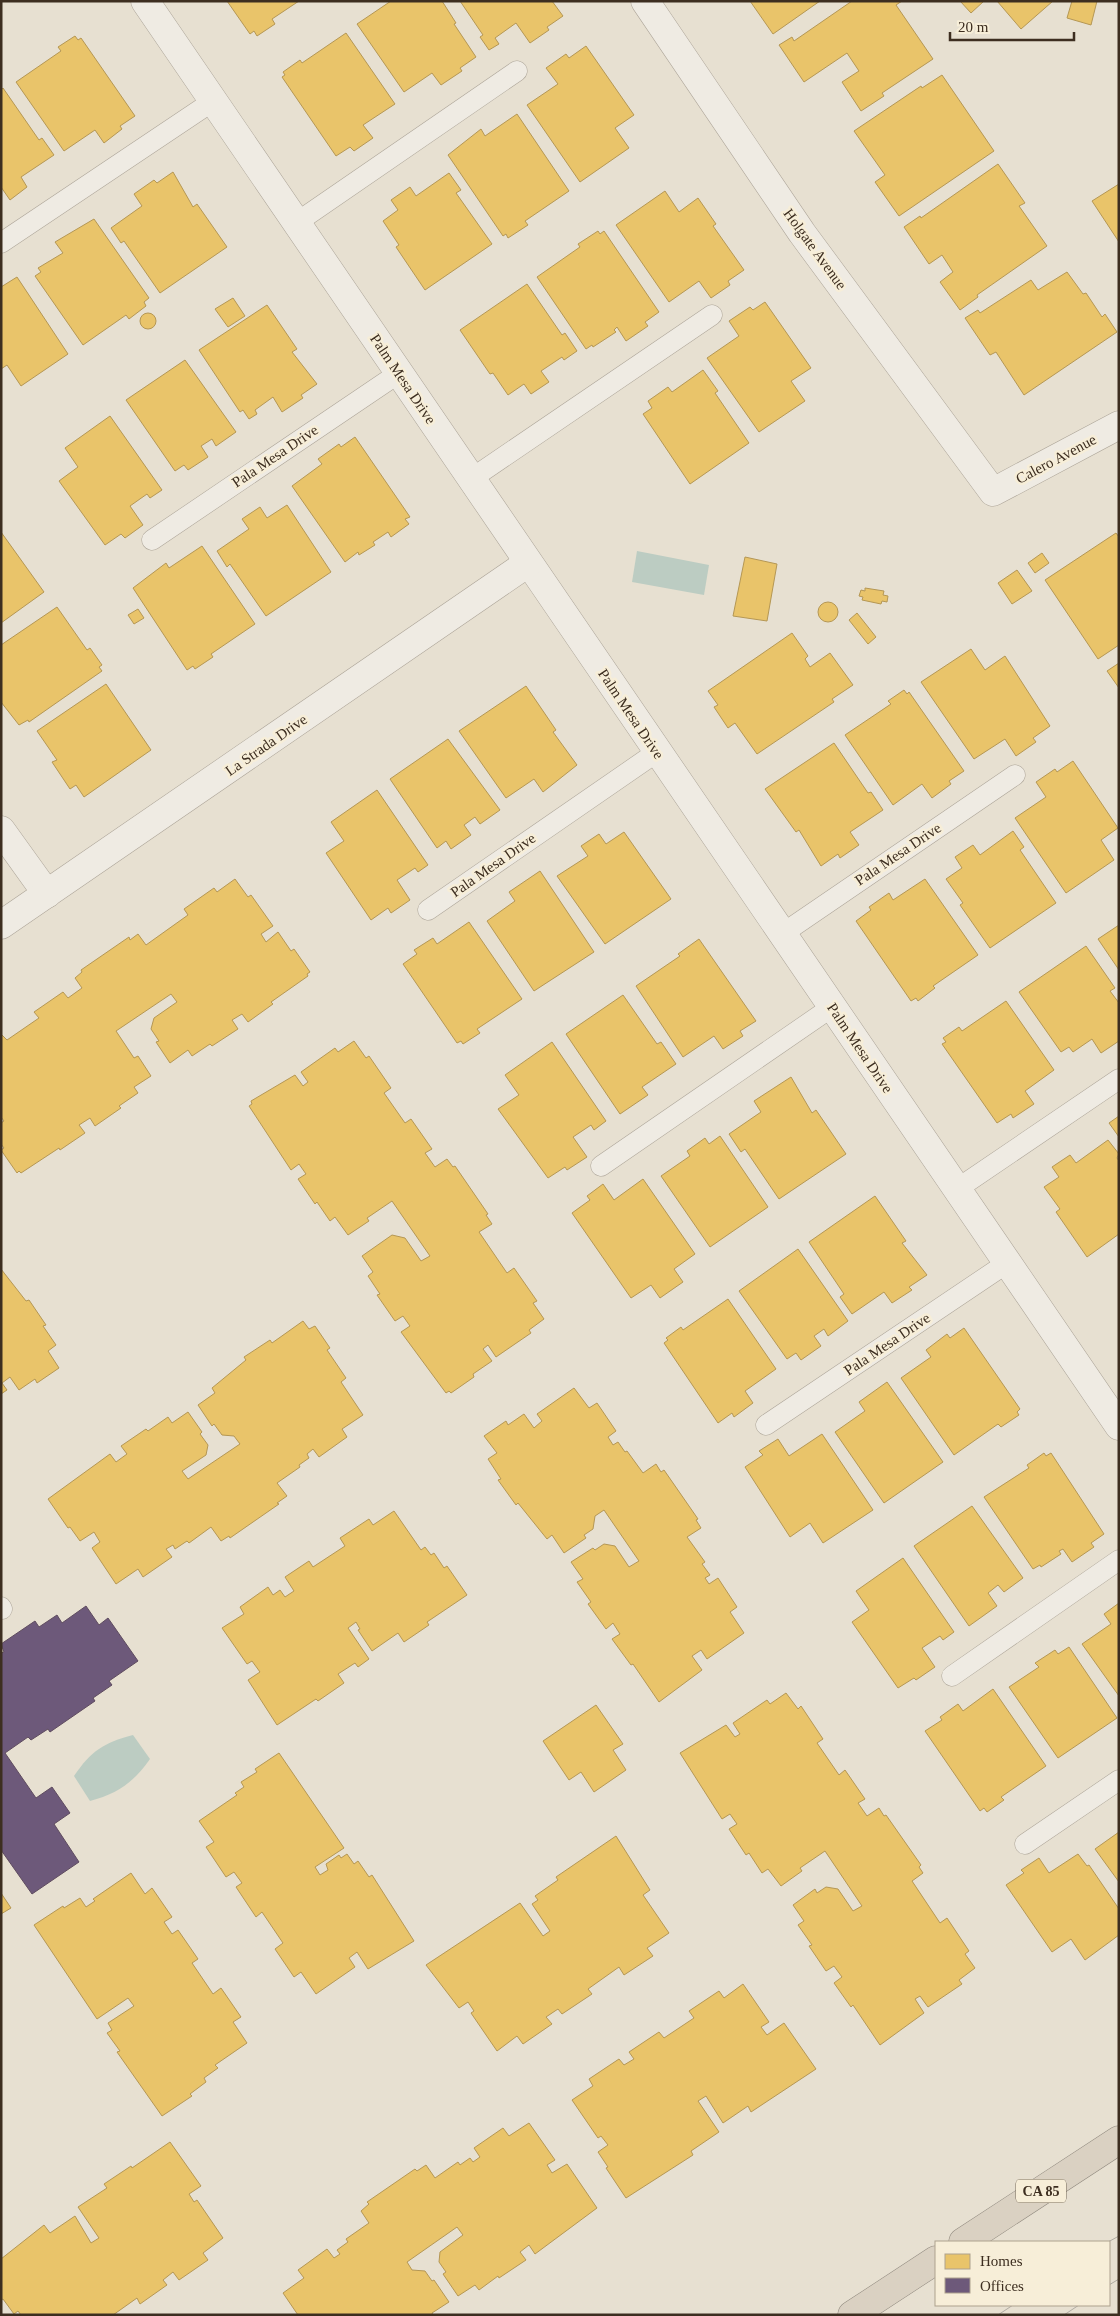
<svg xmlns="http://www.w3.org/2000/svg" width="1120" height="2316" viewBox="0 0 1120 2316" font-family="Georgia,serif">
  <rect width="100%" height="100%" fill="#e7e0d1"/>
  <g fill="#bcccc2">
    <polygon points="637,551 709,565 704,595 632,582"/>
    <path d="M133,1735L150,1759C134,1782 117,1794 90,1801L74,1776C91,1751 103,1743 133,1735Z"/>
  </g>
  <g fill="#e9c46a" stroke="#b59754">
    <polygon points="227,1 299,1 272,19 275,24 257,36 254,31 250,34"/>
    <polygon points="391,1 442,1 456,23 454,24 476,57 460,68 462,71 441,85 432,73 404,92 357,24"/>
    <polygon points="460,1 552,1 563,16 547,27 549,30 530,43 516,23 495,38 499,44 489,50 480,37 483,35"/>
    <polygon points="750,1 820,1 773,34"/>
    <polygon points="852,1 902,1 896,5 933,59 882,93 884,96 861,111 842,82 859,71 847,53 804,82 779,45 792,37 794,41"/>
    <polygon points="960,1 984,1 971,13"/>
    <polygon points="997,1 1053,1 1021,29"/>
    <polygon points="1072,1 1097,1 1091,25 1067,18"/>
    <polygon points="346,33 395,104 363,125 373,138 354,151 350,147 336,156 282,77 285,75 283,72 300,60 302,63"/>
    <polygon points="75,36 78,40 81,38 135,116 120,126 122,129 104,143 95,130 64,151 16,82 61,51 58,47"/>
    <polygon points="586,46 634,115 615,128 629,148 580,182 527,105 558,84 546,68 566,54 569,58"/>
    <polygon points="942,75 994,151 899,216 875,182 885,175 854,131 921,86 922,88"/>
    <polygon points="3,88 39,140 42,138 54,155 21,177 27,187 10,200 1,187 1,90"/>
    <polygon points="517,114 569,191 525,221 528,225 508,238 506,234 503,236 448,155 481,129 485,136"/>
    <polygon points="998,164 1025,203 1019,206 1047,246 977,295 978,297 960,310 940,282 953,272 942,255 929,264 904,227 920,216 921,218"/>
    <polygon points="173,172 193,207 197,204 227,247 160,293 124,241 121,243 111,228 142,206 134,194 154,180 157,183"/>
    <polygon points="449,173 461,190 456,193 492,244 425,290 396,247 399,245 383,221 398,210 391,200 410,187 416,196"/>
    <polygon points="1119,184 1119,242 1092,201"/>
    <polygon points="665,191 679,212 698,198 716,224 713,226 744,270 728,281 730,285 711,298 699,281 669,302 616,225"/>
    <polygon points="94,219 149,298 144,302 146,306 129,319 126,315 83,345 35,276 41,272 38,268 63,253 55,242"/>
    <polygon points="598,231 600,234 604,231 659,312 645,322 648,326 626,341 617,327 614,330 616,332 593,347 592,345 586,349 537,277 580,247 578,244"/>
    <polygon points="1067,272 1083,294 1086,293 1102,317 1105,314 1117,332 1024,395 996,352 990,355 965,318 978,310 980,313 1031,280 1038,290"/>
    <polygon points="17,277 68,354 21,386 7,365 1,369 1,287"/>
    <polygon points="527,284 562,335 565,333 577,351 564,360 562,357 541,371 549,382 531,394 524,384 508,395 493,373 490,374 460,330"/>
    <polygon points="233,298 245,316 228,327 215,309"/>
    <polygon points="765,302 811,368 791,381 805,401 759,432 707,358 739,336 729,321 750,307 753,310"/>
    <polygon points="267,305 297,349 292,352 317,384 301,395 303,398 282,412 273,397 255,410 257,414 249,419 243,410 240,412 199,350"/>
    <circle cx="148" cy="321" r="8"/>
    <polygon points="185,360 236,432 216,446 212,439 201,446 208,457 188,470 184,465 175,471 126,400"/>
    <polygon points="703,370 718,391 715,393 749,443 690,484 643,414 652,408 648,401 668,387 672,392"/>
    <polygon points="110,416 162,490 150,498 147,494 130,506 143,525 125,538 121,534 105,545 59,481 78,467 65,448"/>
    <polygon points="355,437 410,517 405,519 409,524 391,537 388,532 373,542 375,545 359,555 358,552 345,562 292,486 322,464 318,459 339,444 341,447"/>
    <polygon points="287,505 331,572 266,616 230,564 227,567 217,551 249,529 242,519 260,507 267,518"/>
    <polygon points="1,532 44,592 1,623"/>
    <polygon points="1116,533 1119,537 1119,645 1098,659 1045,580"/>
    <polygon points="202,546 255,624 211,654 213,657 195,669 193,666 187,670 133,588 166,563 169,568"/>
    <polygon points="1042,553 1049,563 1035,573 1028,563"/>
    <polygon points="745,557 777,564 767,621 733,616"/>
    <polygon points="1017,570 1032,591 1012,604 998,583"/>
    <polygon points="865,588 884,591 883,595 888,596 887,602 882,601 881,604 862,600 863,597 859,596 861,590 865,591"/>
    <circle cx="828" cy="612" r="10"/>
    <polygon points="57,607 87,650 90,648 102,665 99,667 102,671 29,722 28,720 19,725 1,702 1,645"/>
    <polygon points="138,609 144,618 134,624 128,615"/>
    <polygon points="857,613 876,637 868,644 849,620"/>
    <polygon points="792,633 808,656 805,659 810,667 830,653 853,685 832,699 834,702 757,754 735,723 728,728 714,707 718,705 708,691"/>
    <polygon points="971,649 985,670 1005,656 1050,726 1033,738 1036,742 1016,756 1005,739 974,759 921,682"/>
    <polygon points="1119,663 1119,688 1107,671"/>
    <polygon points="106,684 151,750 84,797 76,785 70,789 52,762 57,760 37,731"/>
    <polygon points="526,686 556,730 553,732 577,765 543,792 534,779 506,798 459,731"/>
    <polygon points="904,690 907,694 909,692 964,771 949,781 951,784 932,798 922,784 893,805 845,735 891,704 888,701"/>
    <polygon points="448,739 500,810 480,824 475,817 464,825 471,835 451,849 446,841 437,848 390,779"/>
    <polygon points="834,743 868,793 871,792 883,810 850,832 859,845 840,858 838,854 821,866 799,830 796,832 765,789"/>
    <polygon points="1073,761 1118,828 1101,840 1114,860 1066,893 1015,818 1046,797 1036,782 1055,769 1057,772"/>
    <polygon points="377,790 428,865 418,872 415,868 397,880 410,900 391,913 388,908 371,920 326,853 344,841 331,822"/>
    <polygon points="1013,831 1024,847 1020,850 1056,903 990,948 960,905 963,903 946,879 962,868 955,857 973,845 980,855"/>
    <polygon points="624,832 671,899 605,944 557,876 588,856 581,846 599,834 606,844"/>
    <polygon points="540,871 594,952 534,991 487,921 515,901 509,892"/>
    <polygon points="235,879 248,897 251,895 273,926 261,934 266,942 278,932 291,951 294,949 310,972 307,974 308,976 271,1002 273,1004 248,1022 242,1014 232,1020 238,1029 212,1046 210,1044 192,1056 188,1050 170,1063 156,1042 159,1041 151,1029 154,1018 177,1002 171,994 116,1031 134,1058 138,1056 151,1076 134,1087 138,1093 119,1106 121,1108 95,1126 90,1118 79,1125 85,1133 60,1150 59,1148 21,1173 19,1171 17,1173 1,1150 4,1148 1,1144 1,1123 4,1121 1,1117 1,1034 7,1040 39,1018 34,1012 63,992 68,998 82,988 75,978 82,972 81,970 129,937 130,940 138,934 146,945 188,915 184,909 214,888 217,892"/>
    <polygon points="925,879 978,955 933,986 935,988 918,1001 916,998 911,1001 856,921 871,910 869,907 889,893 893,900"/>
    <polygon points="469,922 522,999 477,1029 480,1033 463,1044 461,1041 457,1043 403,964 417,954 414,950 433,938 437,944"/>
    <polygon points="1119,925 1119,970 1098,939"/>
    <polygon points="699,939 756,1021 740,1031 743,1036 723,1049 714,1036 683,1057 636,986 680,956 678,954"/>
    <polygon points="1086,946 1115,988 1110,991 1119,1003 1119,1041 1101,1053 1092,1039 1073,1052 1069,1047 1061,1052 1019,992"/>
    <polygon points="623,995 657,1044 661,1042 676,1064 642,1087 648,1095 620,1114 566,1034"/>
    <polygon points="1006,1001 1054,1070 1025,1091 1034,1104 1013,1118 1011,1114 997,1123 942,1044 946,1042 943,1038 959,1027 962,1031"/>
    <polygon points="354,1041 366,1058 369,1056 391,1088 384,1093 405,1123 411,1119 432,1149 425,1153 435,1167 447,1159 453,1167 455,1166 488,1214 486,1215 492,1224 479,1232 507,1273 514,1268 537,1301 533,1303 544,1319 529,1330 531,1333 496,1357 488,1345 483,1349 492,1361 473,1374 474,1377 451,1393 449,1391 446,1393 401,1332 410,1326 403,1316 395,1321 377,1295 380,1294 368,1276 373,1272 362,1256 392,1235 405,1238 421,1261 430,1256 392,1201 367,1218 369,1221 348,1235 335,1217 330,1221 317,1202 315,1204 298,1179 306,1174 299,1164 291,1170 249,1106 252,1104 251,1101 295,1075 303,1086 308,1082 301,1072 335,1048 338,1052"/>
    <polygon points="552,1042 606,1121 594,1130 591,1125 573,1137 587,1157 567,1170 565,1167 548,1178 498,1109 519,1095 505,1075"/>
    <polygon points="791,1077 812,1113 816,1110 846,1154 779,1199 745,1149 741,1152 729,1134 761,1112 754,1101"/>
    <polygon points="1119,1116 1119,1137 1109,1123"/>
    <polygon points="720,1136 768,1207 710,1247 661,1176 690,1156 687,1151 705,1138 709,1144"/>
    <polygon points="1108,1140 1119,1154 1117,1158 1119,1161 1119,1234 1087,1257 1056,1212 1060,1209 1044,1187 1059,1177 1052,1167 1070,1155 1076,1163"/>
    <polygon points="643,1179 695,1254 674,1269 683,1282 660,1298 651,1285 631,1298 572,1213 590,1200 587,1196 603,1184 614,1200"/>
    <polygon points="875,1196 906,1241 902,1243 927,1275 909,1287 912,1290 892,1303 884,1292 852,1314 840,1297 844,1294 809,1242"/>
    <polygon points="798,1249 848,1321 828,1336 824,1329 814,1336 821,1346 801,1360 796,1353 787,1359 739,1291"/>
    <polygon points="1,1269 26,1301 29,1300 46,1325 43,1326 56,1345 48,1351 59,1368 37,1383 35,1379 19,1390 10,1377 2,1383 7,1390 1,1394"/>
    <polygon points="728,1299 776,1369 745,1391 753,1403 734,1417 732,1413 718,1423 664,1343 668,1340 666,1338 681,1327 683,1330"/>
    <polygon points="303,1321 309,1329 315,1326 330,1348 327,1350 346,1378 341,1382 363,1415 342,1429 347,1437 319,1457 313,1449 307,1454 309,1458 299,1465 300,1467 277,1483 287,1496 277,1503 279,1504 230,1538 229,1536 221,1541 211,1527 189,1543 187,1541 175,1549 173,1545 166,1549 172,1557 143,1577 138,1569 116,1584 92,1548 100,1542 94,1532 80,1541 70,1527 68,1528 48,1499 110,1454 116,1462 127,1454 121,1446 146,1429 148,1431 168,1417 172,1423 188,1412 202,1432 200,1434 208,1445 206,1455 182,1471 188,1479 240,1444 234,1436 222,1435 214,1424 212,1426 198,1405 215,1393 212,1388 246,1360 244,1357 270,1340 272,1343"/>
    <polygon points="964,1328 1020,1409 1017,1412 1019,1415 1001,1427 998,1424 954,1455 901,1378 931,1357 926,1350 947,1334 950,1338"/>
    <polygon points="887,1382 943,1462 884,1503 835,1432 865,1411 859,1402"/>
    <polygon points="574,1388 589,1408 597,1403 616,1431 608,1437 613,1445 618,1442 625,1452 627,1451 643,1473 656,1464 661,1472 664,1470 698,1519 696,1520 701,1528 687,1537 705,1562 702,1564 710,1575 705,1578 709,1584 718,1578 737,1607 730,1612 744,1633 707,1659 701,1650 692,1656 702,1670 659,1702 633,1664 631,1665 612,1639 620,1634 613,1623 606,1629 588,1604 591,1602 577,1582 583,1579 571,1562 593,1548 595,1550 604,1544 615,1546 629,1567 639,1561 604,1510 595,1516 593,1529 584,1535 586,1538 564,1553 552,1535 547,1539 518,1503 516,1505 498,1480 501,1479 488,1459 497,1453 484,1436 506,1421 508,1425 524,1414 534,1428 542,1421 537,1414"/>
    <polygon points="822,1434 873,1510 823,1543 810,1523 790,1537 745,1467 763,1455 759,1451 778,1439 789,1456"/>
    <polygon points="1044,1453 1046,1456 1051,1453 1104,1534 1091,1543 1094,1547 1072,1562 1063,1549 1059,1551 1061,1554 1041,1567 1040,1565 1033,1569 984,1497 1029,1468 1027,1465"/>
    <polygon points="972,1506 1023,1578 1004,1592 998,1585 988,1593 997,1606 969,1626 914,1546"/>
    <polygon points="394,1511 421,1550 425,1547 431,1555 434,1553 444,1568 447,1566 467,1595 427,1622 429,1625 404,1642 398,1633 372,1651 358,1630 360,1629 356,1622 348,1628 369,1659 358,1667 355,1663 338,1674 344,1683 318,1701 316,1699 277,1725 248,1680 260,1672 252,1661 247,1664 222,1628 244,1614 240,1607 268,1587 273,1595 280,1590 285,1597 294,1591 285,1577 309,1561 313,1567 345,1546 340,1538 369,1519 373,1525"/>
    <polygon points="903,1558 954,1632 943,1640 940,1636 922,1648 935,1667 916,1680 914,1678 898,1688 852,1622 869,1610 856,1591"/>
    <polygon points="1119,1603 1119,1696 1082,1644 1111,1624 1104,1614"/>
    <polygon points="1069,1647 1117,1718 1058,1758 1009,1687 1039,1667 1035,1663 1055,1650 1058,1654"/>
    <polygon points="993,1689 1046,1766 1001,1797 1004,1800 987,1812 984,1808 980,1811 925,1731 942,1720 940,1717 958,1704 963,1711"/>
    <polygon points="786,1693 798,1709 801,1706 823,1739 817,1743 839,1775 845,1770 865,1799 858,1803 867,1816 879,1808 884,1816 886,1815 921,1865 919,1867 923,1873 912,1881 940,1923 947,1918 969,1951 965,1954 975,1968 959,1980 962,1984 928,2007 920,1996 915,1999 924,2013 880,2045 853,2005 851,2007 834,1983 842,1977 834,1966 826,1971 809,1946 812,1945 798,1925 804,1921 793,1905 815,1889 817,1893 826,1887 838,1889 853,1911 862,1906 825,1851 800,1868 802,1871 781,1886 768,1869 762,1873 749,1853 746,1855 729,1829 737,1824 730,1814 722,1819 680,1753 726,1725 735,1737 740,1734 733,1723 767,1700 770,1704"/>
    <polygon points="596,1705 623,1744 613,1750 626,1770 594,1792 581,1772 569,1780 543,1741"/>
    <polygon points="279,1753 344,1848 315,1867 320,1875 328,1870 326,1864 339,1855 341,1858 347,1854 354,1864 358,1861 369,1877 372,1875 414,1941 368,1969 357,1952 349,1958 355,1967 316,1994 301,1972 294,1977 275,1949 283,1943 262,1912 256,1917 236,1887 242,1883 234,1872 226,1877 206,1847 214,1842 199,1821 237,1795 235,1793 244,1787 241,1782 257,1772 255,1769"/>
    <polygon points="1119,1832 1119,1882 1095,1849"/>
    <polygon points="616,1836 650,1890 643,1895 669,1933 647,1948 653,1956 624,1975 619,1967 588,1989 592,1994 562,2014 558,2009 546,2017 552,2024 523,2044 517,2036 497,2051 471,2013 474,2011 468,2002 459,2008 426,1965 520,1903 543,1936 550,1931 532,1904 538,1900 535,1896 558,1880 556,1877"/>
    <polygon points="1078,1854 1087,1866 1089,1865 1119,1909 1119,1935 1085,1960 1071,1939 1052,1952 1006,1885 1024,1873 1021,1870 1039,1858 1049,1873"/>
    <polygon points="131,1873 145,1894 152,1888 172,1917 164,1922 172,1934 178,1930 198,1959 192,1963 213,1994 221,1988 241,2017 233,2022 247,2043 215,2065 218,2068 204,2078 206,2082 190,2094 192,2096 162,2116 117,2052 120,2051 107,2033 112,2030 108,2023 134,2006 128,1998 97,2019 34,1925 63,1906 64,1908 80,1898 86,1907 95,1901 93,1899"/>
    <polygon points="1,1893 11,1908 1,1914"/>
    <polygon points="743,1984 769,2022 761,2027 767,2035 784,2023 816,2069 751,2112 748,2106 723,2123 706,2096 698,2101 719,2132 691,2151 693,2155 626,2198 606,2168 608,2167 598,2152 608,2145 601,2136 598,2138 572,2100 593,2086 589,2079 619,2059 624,2065 634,2059 629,2052 659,2032 664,2038 694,2018 689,2011 719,1991 724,1998"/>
    <polygon points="529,2123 555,2160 547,2165 552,2173 567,2164 597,2208 535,2254 529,2245 520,2252 526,2260 499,2278 498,2276 479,2290 475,2285 458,2296 443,2274 446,2272 439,2262 440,2252 463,2235 457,2227 407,2262 412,2270 425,2271 432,2281 434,2280 449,2302 432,2313 433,2315 298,2315 283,2293 304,2278 298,2270 327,2249 334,2258 340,2254 337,2250 348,2242 346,2239 369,2223 361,2211 369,2204 367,2202 415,2169 417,2171 426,2165 435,2178 458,2162 460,2165 470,2158 473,2162 480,2157 474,2148 503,2128 509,2136"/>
    <polygon points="170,2142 201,2186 189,2194 194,2202 197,2200 223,2238 203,2253 208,2260 179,2280 173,2272 163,2280 167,2285 140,2304 137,2298 113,2315 21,2315 18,2311 14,2314 3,2299 1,2300 1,2259 44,2225 50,2233 75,2216 91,2243 99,2238 78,2207 107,2188 104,2184 131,2166 132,2168"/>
  </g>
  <polygon fill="#6d597a" stroke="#5f4c5f" points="86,1606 99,1625 108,1618 138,1661 109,1681 112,1685 93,1698 95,1701 50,1732 48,1729 31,1740 28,1737 5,1753 36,1798 52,1787 70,1813 54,1824 79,1862 32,1894 1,1850 1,1653 4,1652 1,1644 35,1621 39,1627 57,1615 62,1623"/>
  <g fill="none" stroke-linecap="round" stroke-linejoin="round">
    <defs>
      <g id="service">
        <polyline points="296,223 517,71"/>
        <polyline points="1,243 213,101"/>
        <polyline points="471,479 712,315"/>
        <polyline points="152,540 399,373"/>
        <polyline points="428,910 657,752"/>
        <polyline points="782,934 1015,775"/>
        <polyline points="601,1166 832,1007"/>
        <polyline points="957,1189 1119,1079"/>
        <polyline points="766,1425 1007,1263"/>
        <polyline points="1,1607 2,1609"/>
        <polyline points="952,1676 1119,1560"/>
        <polyline points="1025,1844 1119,1780"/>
      </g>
      <g id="minor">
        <polyline points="145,1 1119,1426"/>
        <polyline points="645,1 802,233 993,492 1119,425"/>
        <polyline points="1,830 47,894"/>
      </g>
      <polyline id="tertiary" points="1,925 528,563"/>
      <g id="motorway">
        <polyline points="963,2242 1119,2140"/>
        <polyline points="852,2315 936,2260"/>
      </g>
    </defs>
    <use href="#service" stroke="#ada599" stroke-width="21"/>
    <use href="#minor" stroke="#ada599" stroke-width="29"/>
    <use href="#tertiary" stroke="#ada599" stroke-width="29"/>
    <use href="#motorway" stroke="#928b80" stroke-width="29"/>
    <use href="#service" stroke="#efebe3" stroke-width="20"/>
    <use href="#minor" stroke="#efebe3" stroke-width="28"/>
    <use href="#tertiary" stroke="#efebe3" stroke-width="28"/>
    <use href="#motorway" stroke="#dad1c2" stroke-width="28"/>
    <g stroke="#afaaa2" stroke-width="1">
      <polyline points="1108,2242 1119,2236"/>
      <polyline points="1109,2285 1119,2279"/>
      <polyline points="998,2315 1013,2305"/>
      <polyline points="1064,2315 1079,2305"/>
    </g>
  </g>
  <g text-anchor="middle" stroke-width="5" stroke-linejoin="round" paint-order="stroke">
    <rect fill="#f7eed8" stroke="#756857" stroke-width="1" x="1016" y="2179.5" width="50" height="23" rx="4"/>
    <g font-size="14" font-weight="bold" fill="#3d2e20">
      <text x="1041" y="2196">CA 85</text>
    </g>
    <g font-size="15" fill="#3d2e20" stroke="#f7eed8">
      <text transform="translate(815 249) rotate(54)" y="5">Holgate Avenue</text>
      <text transform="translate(403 379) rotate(56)" y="5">Palm Mesa Drive</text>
      <text transform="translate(275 456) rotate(-34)" y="5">Pala Mesa Drive</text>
      <text transform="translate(1056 459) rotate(-28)" y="5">Calero Avenue</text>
      <text transform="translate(631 714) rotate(56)" y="5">Palm Mesa Drive</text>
      <text transform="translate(266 745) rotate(-35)" y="5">La Strada Drive</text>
      <text transform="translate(898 854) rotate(-34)" y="5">Pala Mesa Drive</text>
      <text transform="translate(493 865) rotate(-35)" y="5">Pala Mesa Drive</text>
      <text transform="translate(860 1048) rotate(56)" y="5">Palm Mesa Drive</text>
      <text transform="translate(887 1344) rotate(-34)" y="5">Pala Mesa Drive</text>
    </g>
  </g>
  <rect width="1120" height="2316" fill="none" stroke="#3d2e20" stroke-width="5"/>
  <rect x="935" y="2241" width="175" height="65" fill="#f7eed8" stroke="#ada18e"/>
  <rect x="945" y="2254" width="25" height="15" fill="#e9c46a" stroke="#ada18e"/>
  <text x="980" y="2266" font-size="15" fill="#3d2e20">Homes</text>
  <rect x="945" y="2278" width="25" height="15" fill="#6d597a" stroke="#ada18e"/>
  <text x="980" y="2291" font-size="15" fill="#3d2e20">Offices</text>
  <path d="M950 32v8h124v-8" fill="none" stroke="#3d2e20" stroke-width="2.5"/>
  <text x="958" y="32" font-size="15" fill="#3d2e20" stroke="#f7eed8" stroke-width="4" paint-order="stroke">20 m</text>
</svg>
